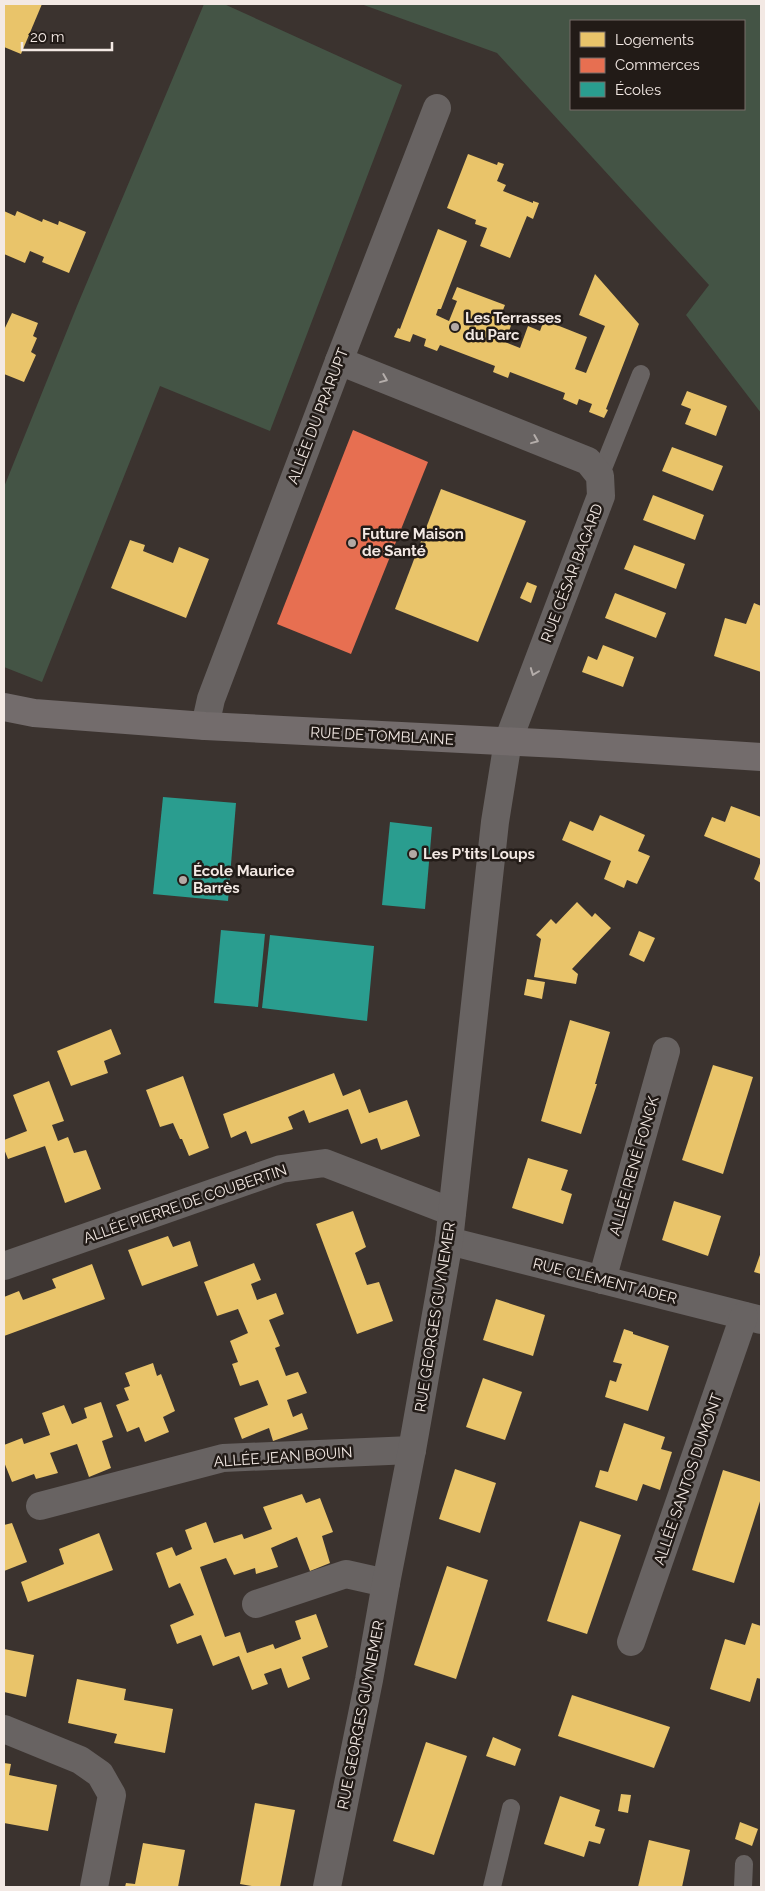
<svg xmlns="http://www.w3.org/2000/svg" width="765" height="1891" viewBox="0 0 765 1891" font-family="Raleway,sans-serif">
  <rect width="100%" height="100%" fill="#3b332f"/>
  <g fill="#445445" fill-rule="evenodd">
    <polygon points="204,4 224,4 402,85 270,431 160,386 42,682 4,667 4,487 77,306"/>
    <path d="M361,4H761V413L686,315L709,285L497,53ZM571,21H744V109H571Z"/>
  </g>
  <g fill="#e9c46a">
    <polygon points="4,4 42,4 21,54 4,47"/>
    <polygon points="468,154 497,165 498,162 504,164 497,181 506,185 503,191 533,203 533,201 539,203 533,219 527,216 510,258 480,246 487,228 475,224 476,220 447,208"/>
    <polygon points="4,211 15,216 17,211 42,222 43,219 58,225 59,221 86,232 69,273 42,262 44,257 30,251 25,263 4,254"/>
    <polygon points="438,229 467,241 441,309 438,309 436,315 449,321 457,301 452,299 457,287 505,305 501,315 513,320 505,342 520,348 528,326 540,331 544,320 587,337 575,369 586,373 605,326 579,315 595,274 639,324 606,409 608,410 604,418 589,412 592,404 579,399 577,405 563,399 565,393 510,372 508,378 493,372 495,366 440,345 437,351 424,346 426,339 413,334 410,342 394,337 398,328 400,329"/>
    <polygon points="12,313 38,323 33,336 37,338 31,352 36,355 24,382 4,374 4,330"/>
    <polygon points="687,391 727,406 716,436 685,424 691,409 681,405"/>
    <polygon points="672,447 723,466 713,491 662,471"/>
    <polygon points="441,489 526,521 478,642 395,609"/>
    <polygon points="653,495 704,515 695,540 643,520"/>
    <polygon points="130,540 145,545 143,551 173,563 179,547 209,559 186,618 111,588"/>
    <polygon points="634,545 685,564 676,589 624,569"/>
    <polygon points="527,582 537,586 531,603 520,598"/>
    <polygon points="615,593 666,613 656,638 605,618"/>
    <polygon points="754,603 761,606 761,672 714,656 725,618 746,624"/>
    <polygon points="603,645 634,657 623,687 582,672 588,656 597,660"/>
    <polygon points="731,806 761,817 761,859 704,836 712,817 725,822"/>
    <polygon points="600,815 645,835 638,851 650,856 637,884 627,880 624,888 604,879 611,861 562,840 570,821 593,831"/>
    <polygon points="761,861 761,883 754,879"/>
    <polygon points="577,902 592,917 595,913 611,928 572,969 578,974 576,984 534,977 541,939 536,935 551,919 556,924"/>
    <polygon points="639,931 655,938 644,962 629,955"/>
    <polygon points="527,979 545,982 542,999 524,995"/>
    <polygon points="570,1020 610,1032 595,1084 597,1084 581,1134 541,1121"/>
    <polygon points="111,1029 121,1054 104,1061 108,1073 71,1086 57,1051"/>
    <polygon points="713,1065 753,1077 723,1174 682,1160"/>
    <polygon points="334,1073 343,1096 360,1089 369,1113 407,1100 420,1136 381,1150 377,1138 361,1144 348,1109 309,1123 304,1110 288,1117 293,1129 251,1144 246,1131 231,1138 223,1114"/>
    <polygon points="183,1076 209,1148 189,1156 182,1139 180,1139 173,1123 160,1127 146,1090"/>
    <polygon points="49,1081 64,1121 52,1125 58,1141 68,1137 74,1153 86,1150 101,1189 65,1203 45,1146 8,1159 4,1149 4,1140 27,1131 13,1095"/>
    <polygon points="528,1158 568,1170 561,1190 572,1194 563,1224 512,1208"/>
    <polygon points="674,1201 721,1216 708,1256 662,1240"/>
    <polygon points="353,1211 366,1247 355,1253 367,1285 379,1282 393,1321 357,1334 316,1224"/>
    <polygon points="168,1236 173,1247 190,1241 198,1266 142,1286 128,1250"/>
    <polygon points="761,1252 761,1274 754,1272"/>
    <polygon points="254,1263 261,1280 251,1284 257,1300 276,1293 284,1314 269,1320 280,1346 275,1348 286,1376 298,1372 307,1393 287,1400 293,1417 302,1413 308,1429 273,1441 269,1428 242,1439 234,1418 268,1405 258,1380 240,1386 232,1364 238,1362 230,1341 248,1333 238,1309 217,1316 204,1282"/>
    <polygon points="92,1264 105,1299 4,1336 4,1297 19,1291 23,1300 56,1288 52,1279"/>
    <polygon points="496,1299 545,1315 533,1356 483,1340"/>
    <polygon points="624,1329 633,1332 633,1334 669,1346 648,1411 605,1397 610,1380 616,1382 622,1364 613,1362"/>
    <polygon points="153,1363 157,1376 161,1374 175,1411 163,1417 169,1432 145,1442 139,1427 127,1432 116,1405 129,1400 124,1388 130,1386 125,1373"/>
    <polygon points="483,1378 522,1392 505,1440 466,1427"/>
    <polygon points="101,1402 113,1437 102,1441 111,1468 89,1477 77,1444 50,1453 58,1473 36,1479 34,1474 12,1482 4,1462 4,1445 22,1438 24,1444 50,1435 42,1413 64,1405 72,1424 87,1418 84,1408"/>
    <polygon points="624,1423 665,1437 661,1449 672,1452 660,1490 643,1484 637,1501 595,1487 600,1470 608,1472"/>
    <polygon points="455,1469 496,1483 480,1533 439,1519"/>
    <polygon points="723,1470 761,1482 761,1498 734,1583 692,1570"/>
    <polygon points="302,1494 306,1503 320,1498 333,1532 322,1536 330,1563 310,1571 297,1537 271,1548 278,1567 256,1574 255,1568 234,1575 226,1558 200,1567 225,1637 240,1632 247,1653 273,1644 275,1649 301,1639 295,1621 316,1614 328,1647 302,1657 310,1679 288,1688 281,1668 264,1674 268,1684 252,1690 239,1656 213,1666 201,1635 177,1644 170,1625 194,1615 180,1583 169,1588 156,1553 172,1547 176,1556 192,1549 185,1530 206,1522 214,1543 242,1534 244,1539 272,1529 263,1507"/>
    <polygon points="580,1521 621,1535 587,1634 547,1621"/>
    <polygon points="12,1523 27,1562 4,1571 4,1525"/>
    <polygon points="99,1533 113,1570 28,1602 21,1582 64,1564 59,1549"/>
    <polygon points="447,1566 488,1580 456,1679 414,1665"/>
    <polygon points="752,1623 761,1626 761,1679 757,1678 750,1702 710,1689 725,1639 745,1645"/>
    <polygon points="4,1649 34,1655 26,1697 4,1692"/>
    <polygon points="77,1679 126,1689 124,1700 173,1709 165,1753 114,1743 117,1734 68,1723"/>
    <polygon points="572,1695 670,1727 654,1768 558,1736"/>
    <polygon points="493,1737 521,1749 515,1766 486,1756"/>
    <polygon points="426,1742 467,1756 434,1855 393,1841"/>
    <polygon points="4,1763 11,1764 9,1775 57,1785 48,1831 4,1823"/>
    <polygon points="621,1794 631,1795 628,1813 618,1811"/>
    <polygon points="560,1796 600,1810 595,1826 605,1829 600,1844 589,1841 584,1857 544,1844"/>
    <polygon points="255,1803 295,1810 280,1887 258,1887 240,1884"/>
    <polygon points="740,1822 758,1829 752,1846 735,1839"/>
    <polygon points="649,1840 690,1850 682,1887 638,1887"/>
    <polygon points="143,1843 185,1850 178,1887 125,1887 126,1883 135,1884"/>
  </g>
  <polygon fill="#e76f51" points="353,430 428,462 351,654 277,624"/>
  <g fill="#2a9d8f">
    <polygon points="163,797 236,803 228,901 153,894"/>
    <polygon points="390,822 432,827 425,909 382,905"/>
    <polygon points="221,930 265,934 258,1007 214,1003"/>
    <polygon points="270,935 374,946 367,1021 262,1008"/>
  </g>
  <g fill="none" stroke-linecap="round" stroke-linejoin="round">
    <g stroke="#686362" stroke-width="18">
      <polyline points="600,476 641,374"/>
      <polyline points="492,1887 511,1808"/>
      <polyline points="743,1887 744,1864"/>
    </g>
    <g stroke="#686362" stroke-width="28">
      <polyline points="205,726 211,699 339,361 437,108"/>
      <polyline points="449,1241 761,1320"/>
      <polyline points="4,1266 281,1169 325,1163 452,1212"/>
      <polyline points="602,1280 666,1051"/>
      <polyline points="40,1506 223,1458 412,1450"/>
      <polyline points="256,1604 346,1574 386,1583"/>
      <polyline points="631,1642 744,1316"/>
      <polyline points="4,1729 80,1760 100,1774 112,1795 94,1887"/>
      <polyline points="327,1887 369,1680 386,1583 412,1450 449,1241 495,822 508,741 601,496 600,476 588,461 339,361"/>
    </g>
    <polyline stroke="#736c6c" stroke-width="28" points="4,707 34,713 205,726 560,744 761,757"/>
  </g>
  <defs><path id="oneway-chevron" d="M-2-3.5L2.5 0L-2 3.5" fill="none" stroke-width="1.6" stroke-linecap="round" stroke-linejoin="round" transform="scale(1.25)"/></defs>
  <g stroke="#b4adaa">
    <use href="#oneway-chevron" transform="translate(384 379) rotate(22)"/>
    <use href="#oneway-chevron" transform="translate(535 440) rotate(22)"/>
    <use href="#oneway-chevron" transform="translate(534 672) rotate(111)"/>
  </g>
  <g fill="#b3a9a5" stroke="#221b17" stroke-width="2">
    <circle cx="455" cy="327" r="5"/>
    <circle cx="352" cy="543" r="5"/>
    <circle cx="413" cy="854" r="5"/>
    <circle cx="183" cy="880" r="5"/>
  </g>
  <g text-anchor="middle" stroke-width="5" stroke-linejoin="round" paint-order="stroke">
    <g font-size="15" font-weight="bold" fill="#f3e9e4" stroke="#221b17" text-anchor="start">
      <text x="465" y="323">Les Terrasses<tspan x="465" dy="17">du Parc</tspan></text>
      <text x="362" y="539">Future Maison<tspan x="362" dy="17">de Santé</tspan></text>
      <text x="423" y="859">Les P'tits Loups</text>
      <text x="193" y="876">École Maurice<tspan x="193" dy="17">Barrès</tspan></text>
    </g>
    <g font-size="15" fill="#f3e9e4" stroke="#221b17">
      <text transform="translate(318 416) rotate(-69)" y="5">ALLÉE DU PRARUPT</text>
      <text transform="translate(572 573) rotate(-69)" y="5">RUE CÉSAR BAGARD</text>
      <text transform="translate(382 736) rotate(3)" y="5">RUE DE TOMBLAINE</text>
      <text transform="translate(634 1166) rotate(-74)" y="5">ALLÉE RENÉ FONCK</text>
      <text transform="translate(185 1204) rotate(-19)" y="5">ALLÉE PIERRE DE COUBERTIN</text>
      <text transform="translate(605 1281) rotate(14)" y="5">RUE CLÉMENT ADER</text>
      <text transform="translate(435 1317) rotate(-81)" y="5">RUE GEORGES GUYNEMER</text>
      <text transform="translate(283 1457) rotate(-4)" y="5">ALLÉE JEAN BOUIN</text>
      <text transform="translate(688 1479) rotate(-71)" y="5">ALLÉE SANTOS DUMONT</text>
      <text transform="translate(361 1715) rotate(-79)" y="5">RUE GEORGES GUYNEMER</text>
    </g>
  </g>
  <rect width="765" height="1891" fill="none" stroke="#f3e9e4" stroke-width="10"/>
  <rect x="570" y="20" width="175" height="90" fill="#221b17" stroke="#766d69"/>
  <rect x="580" y="32" width="25" height="15" fill="#e9c46a" stroke="#766d69"/>
  <text x="615" y="45" font-size="15" fill="#f3e9e4">Logements</text>
  <rect x="580" y="58" width="25" height="15" fill="#e76f51" stroke="#766d69"/>
  <text x="615" y="70" font-size="15" fill="#f3e9e4">Commerces</text>
  <rect x="580" y="82" width="25" height="15" fill="#2a9d8f" stroke="#766d69"/>
  <text x="615" y="95" font-size="15" fill="#f3e9e4">Écoles</text>
  <path d="M22 42v8h90v-8" fill="none" stroke="#f3e9e4" stroke-width="2.5"/>
  <text x="30" y="42" font-size="15" fill="#f3e9e4" stroke="#221b17" stroke-width="4" paint-order="stroke">20 m</text>
</svg>
